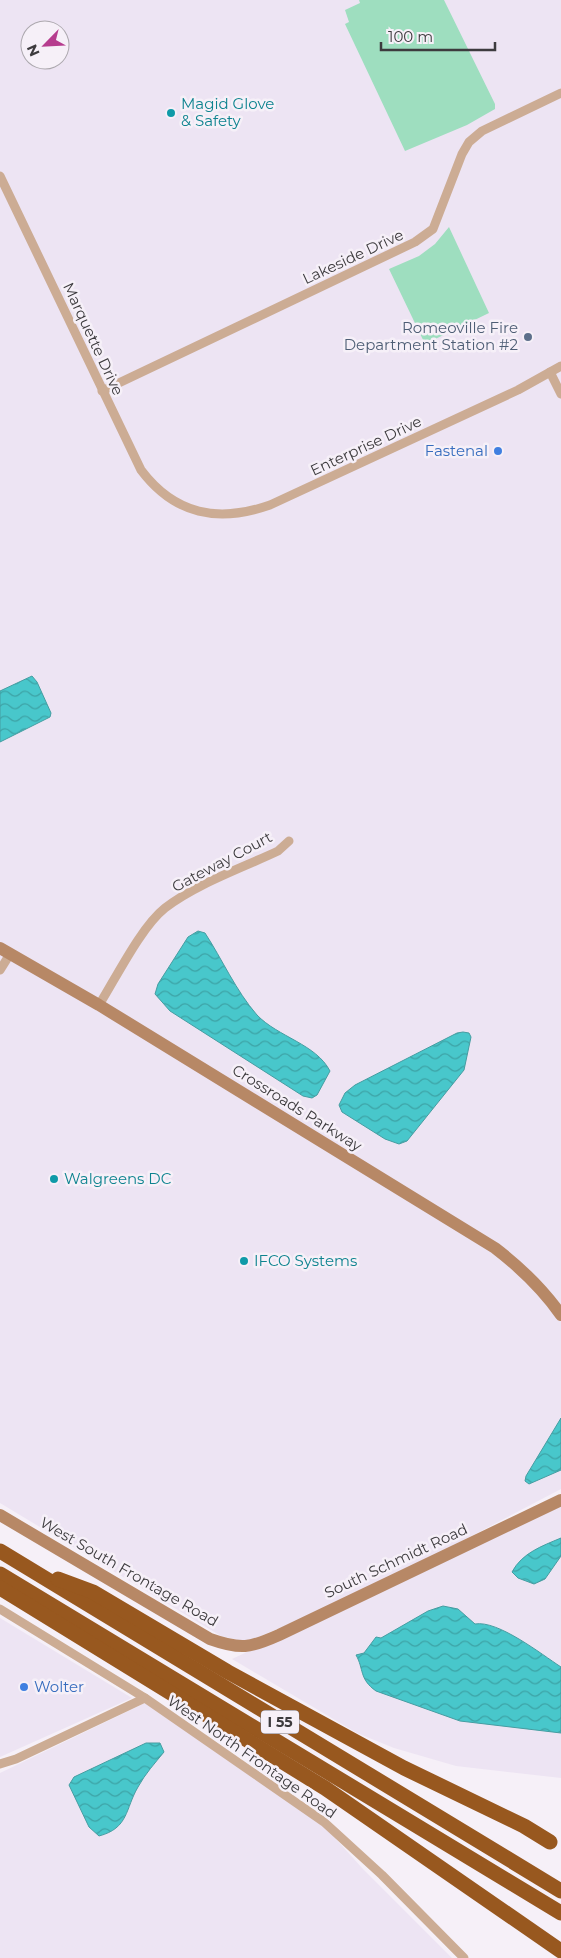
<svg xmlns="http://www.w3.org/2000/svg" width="561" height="1958" viewBox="0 0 561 1958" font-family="Montserrat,sans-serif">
  <defs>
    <pattern id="water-waves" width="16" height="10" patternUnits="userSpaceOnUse" patternTransform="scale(1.25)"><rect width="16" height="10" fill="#48c7cb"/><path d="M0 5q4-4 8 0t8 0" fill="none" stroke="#3da3a6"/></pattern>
  </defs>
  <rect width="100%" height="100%" fill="#f6f0f8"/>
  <g fill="#ede4f3" fill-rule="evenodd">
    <path d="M0,0H561V1489L441,1552L287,1625L246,1642L221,1636L0,1503ZM30,30H60V60H30Z"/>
    <polygon points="561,1506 561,1778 456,1766 394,1748 357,1733 232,1659"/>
    <polygon points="0,1618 132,1698 0,1757"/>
    <polygon points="145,1703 324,1826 363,1869 452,1958 0,1958 0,1773"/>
  </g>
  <g fill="#9edebf">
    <polygon points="359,0 444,0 495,104 495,109 467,125 405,151 345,24 349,22 345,10 360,3"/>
    <polygon points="449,227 489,313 425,344 389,269 419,256 435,244"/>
  </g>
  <g fill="url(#water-waves)" stroke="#459da1">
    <polygon points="32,676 37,682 51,713 50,717 0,742 0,691"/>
    <path d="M198,931L205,933C222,959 236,991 257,1015C278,1037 316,1044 330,1071L317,1095L312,1098L303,1096L170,1011L155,994L158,984L188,937Z"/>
    <polygon points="463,1032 469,1033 471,1037 464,1070 407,1141 399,1144 385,1139 342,1112 339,1105 345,1093 355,1085 457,1033"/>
    <polygon points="561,1418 561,1470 529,1484 525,1481 526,1476"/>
    <path d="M561,1538V1556L545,1579L534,1584L518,1578L512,1572C522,1553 542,1546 561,1538Z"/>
    <path d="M443,1606L458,1609L475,1624C498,1620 541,1654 561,1667V1733L460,1721L376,1691C359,1679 364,1669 356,1655L364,1653L376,1637L381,1638L428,1611Z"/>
    <path d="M146,1743H160L164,1752C155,1763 145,1774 138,1787C125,1809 129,1828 99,1836L89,1827L69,1785L74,1777Z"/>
  </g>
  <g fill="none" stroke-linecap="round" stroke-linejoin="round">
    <g stroke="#ccac94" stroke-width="9">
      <path d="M0,176L141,470C175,515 218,523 270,505L518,390L561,366"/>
      <polyline points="550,372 561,394"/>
      <polyline points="102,391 415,242 433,229 462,154 469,142 482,131 561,93"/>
      <polyline points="0,970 10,954"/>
      <path d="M99,1005C116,978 141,927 165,908C196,884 242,868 278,851L289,841"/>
      <polyline points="0,1609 145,1698 324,1822 382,1875 464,1958"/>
      <polyline points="0,1764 16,1759 145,1698"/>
    </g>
    <g stroke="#b78866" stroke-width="12">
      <path d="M0,948L99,1005L495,1248C521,1268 542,1288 561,1315"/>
      <path d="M0,1515L210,1639C241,1650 250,1648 279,1635L561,1500"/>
    </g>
    <g stroke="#98581f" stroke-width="15">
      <polyline points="0,1551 561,1891"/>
      <polyline points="0,1574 561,1913"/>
      <polyline points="58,1579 93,1592 228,1672 404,1768 524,1826 550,1842"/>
      <polyline points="0,1588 325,1788 561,1951"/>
    </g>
  </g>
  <g fill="#0f9aa8" stroke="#f6f0f8" stroke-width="2">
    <circle cx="171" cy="113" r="5"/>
    <circle cx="54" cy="1179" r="5"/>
    <circle cx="244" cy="1261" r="5"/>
  </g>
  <circle fill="#5c6f8a" stroke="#f6f0f8" stroke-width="2" cx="528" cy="337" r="5"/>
  <g fill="#3f7fe0" stroke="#f6f0f8" stroke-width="2">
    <circle cx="498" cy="451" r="5"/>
    <circle cx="24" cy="1687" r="5"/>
  </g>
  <g text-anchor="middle" stroke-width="5" stroke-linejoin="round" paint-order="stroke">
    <rect fill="#f6f0f8" stroke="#747176" stroke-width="1" x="261" y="1710.5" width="38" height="23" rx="4"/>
    <g font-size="14" font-weight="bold" fill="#3d3b3e">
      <text x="280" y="1727">I 55</text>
    </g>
    <g font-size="15" fill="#0d838f" stroke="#f6f0f8" text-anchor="start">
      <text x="181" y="109">Magid Glove<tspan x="181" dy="17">&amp; Safety</tspan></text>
      <text x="64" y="1184">Walgreens DC</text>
      <text x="254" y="1266">IFCO Systems</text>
    </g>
    <g font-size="15" fill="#3d3b3e" stroke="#f6f0f8">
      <text transform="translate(353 257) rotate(-25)" y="5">Lakeside Drive</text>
      <text transform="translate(93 339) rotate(65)" y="5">Marquette Drive</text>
      <text transform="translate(366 446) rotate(-25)" y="5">Enterprise Drive</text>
      <text transform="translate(222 862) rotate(-28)" y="5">Gateway Court</text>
      <text transform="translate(297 1108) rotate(32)" y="5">Crossroads Parkway</text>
      <text transform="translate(396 1561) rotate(-25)" y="5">South Schmidt Road</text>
      <text transform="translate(129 1572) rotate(30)" y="5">West South Frontage Road</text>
      <text transform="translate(252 1757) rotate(35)" y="5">West North Frontage Road</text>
    </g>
    <g font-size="15" fill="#4e5e75" stroke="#f6f0f8" text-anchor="end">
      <text x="518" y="333">Romeoville Fire<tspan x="518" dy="17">Department Station #2</tspan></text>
    </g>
    <g font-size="15" fill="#366cbe" stroke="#f6f0f8" text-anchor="end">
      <text x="488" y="456">Fastenal</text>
      <text x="34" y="1692" text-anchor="start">Wolter</text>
    </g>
  </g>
  <g transform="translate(45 45) rotate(246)"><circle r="24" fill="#f6f0f8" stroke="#aca8ae"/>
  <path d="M0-4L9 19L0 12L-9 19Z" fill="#b63c8e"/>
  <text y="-8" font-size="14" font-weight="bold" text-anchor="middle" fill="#3d3b3e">N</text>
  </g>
  <path d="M381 42v8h114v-8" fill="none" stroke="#3d3b3e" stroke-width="2.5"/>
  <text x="388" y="42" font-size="15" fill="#3d3b3e" stroke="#f6f0f8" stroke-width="4" paint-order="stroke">100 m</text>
</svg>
